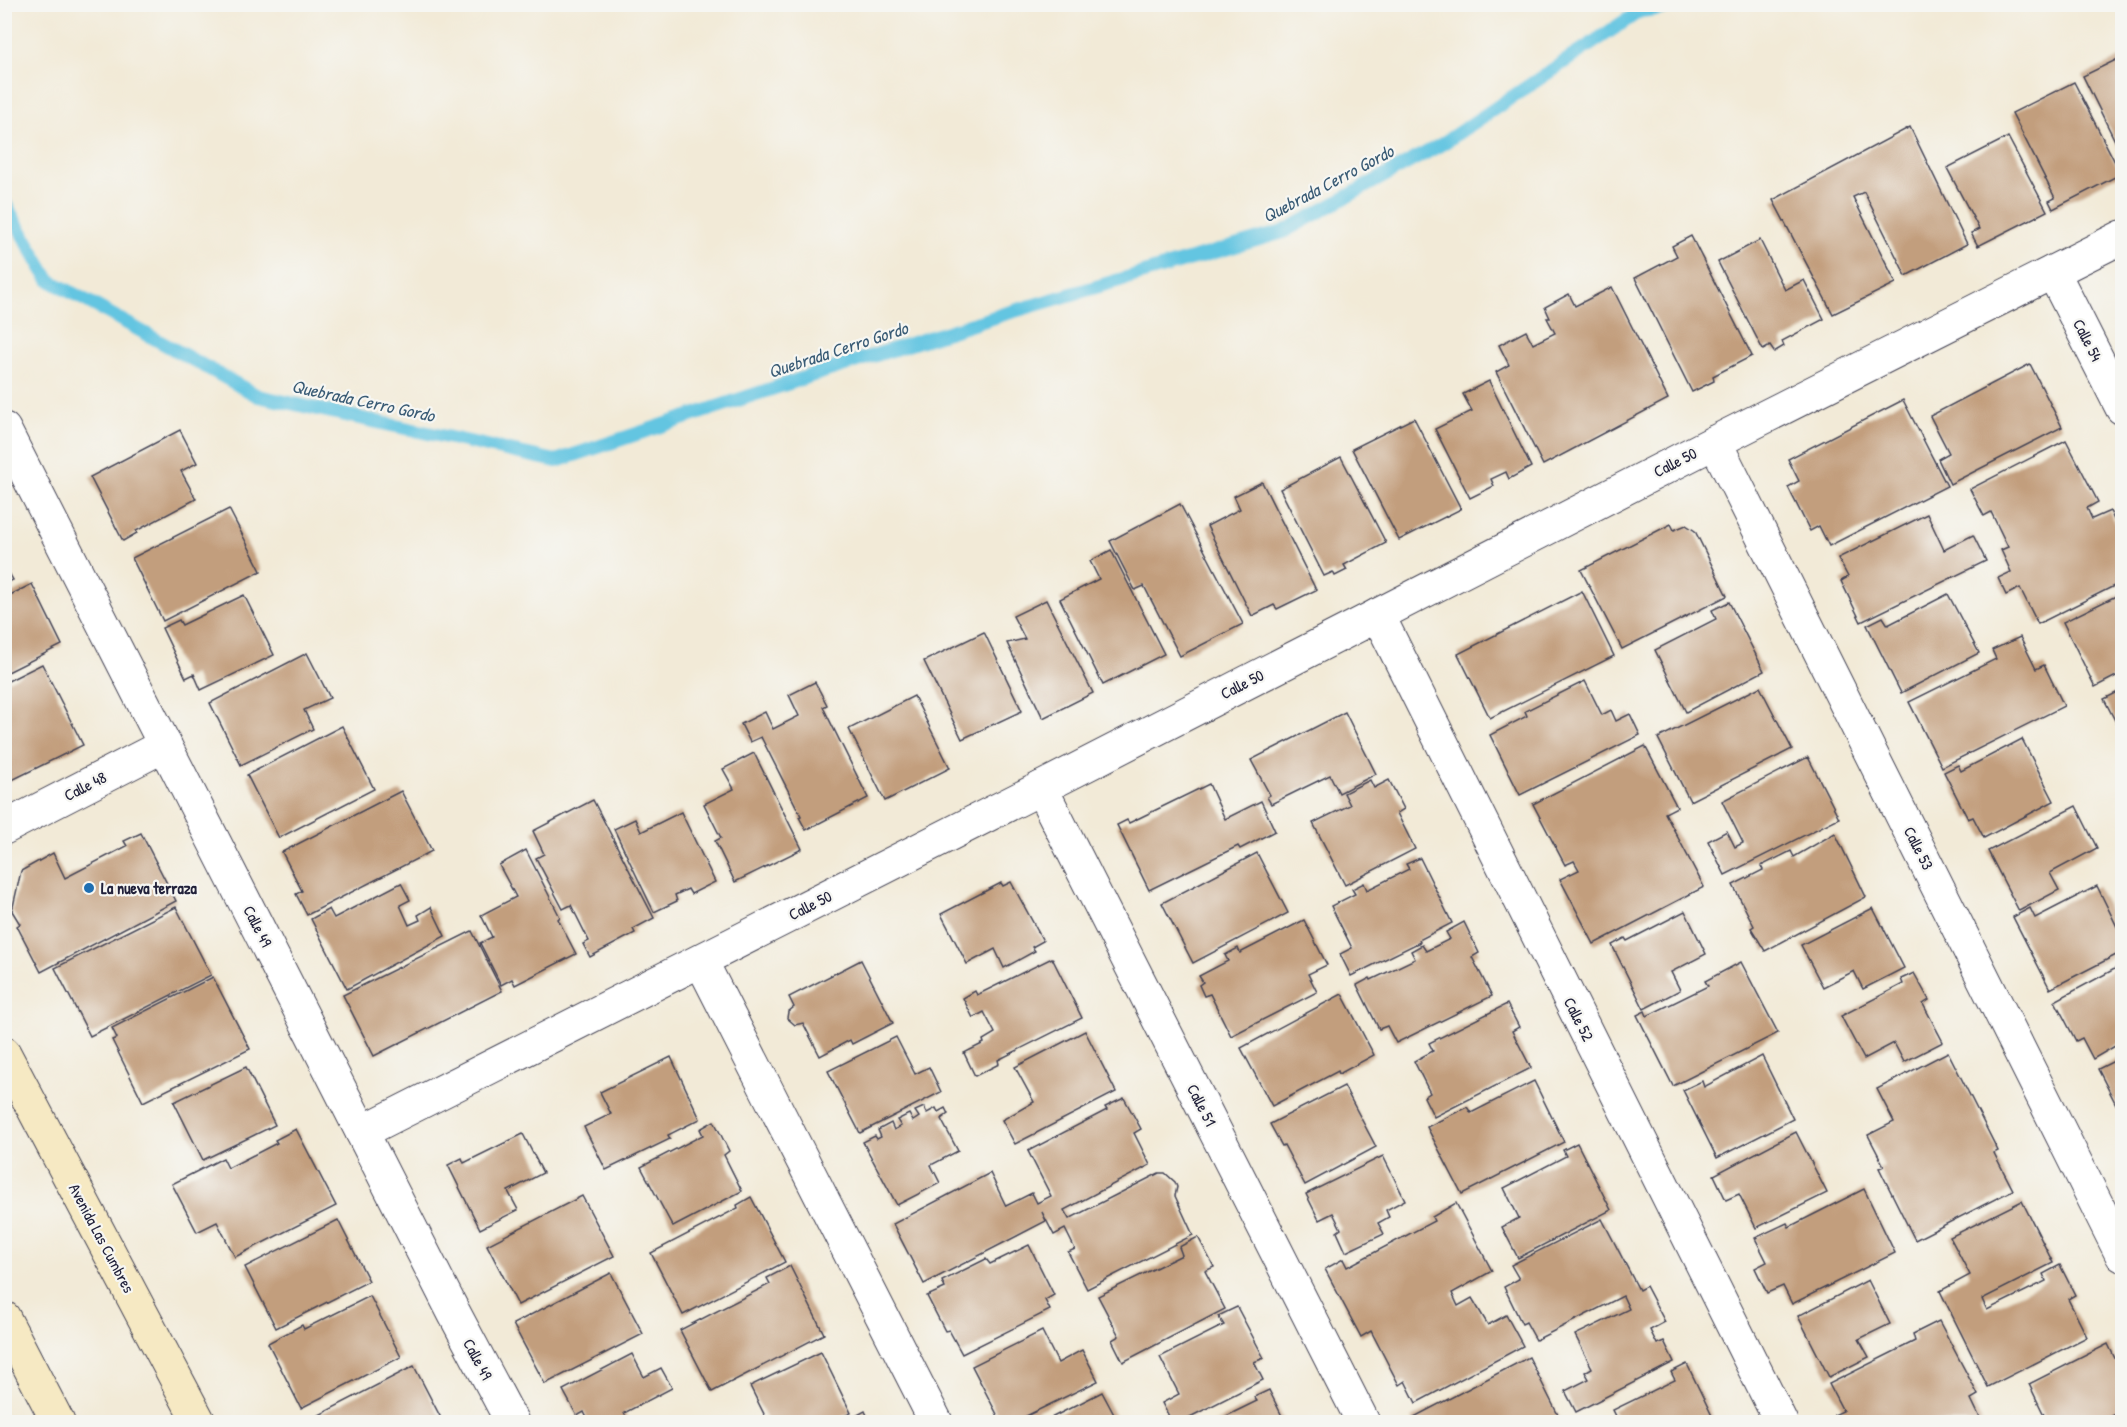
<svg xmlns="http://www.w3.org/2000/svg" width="2127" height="1427" viewBox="0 0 2127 1427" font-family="'Patrick Hand',sans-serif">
  <rect width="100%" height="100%" fill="#f6f6f2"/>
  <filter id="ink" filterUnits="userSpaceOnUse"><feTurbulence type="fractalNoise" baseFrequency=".0167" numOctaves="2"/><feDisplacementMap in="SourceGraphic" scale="12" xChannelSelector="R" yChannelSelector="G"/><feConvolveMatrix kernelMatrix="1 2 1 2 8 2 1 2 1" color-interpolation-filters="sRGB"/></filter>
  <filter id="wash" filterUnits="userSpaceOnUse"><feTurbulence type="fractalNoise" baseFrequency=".008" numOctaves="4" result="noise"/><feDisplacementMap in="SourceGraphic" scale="24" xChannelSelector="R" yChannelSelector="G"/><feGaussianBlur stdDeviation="1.35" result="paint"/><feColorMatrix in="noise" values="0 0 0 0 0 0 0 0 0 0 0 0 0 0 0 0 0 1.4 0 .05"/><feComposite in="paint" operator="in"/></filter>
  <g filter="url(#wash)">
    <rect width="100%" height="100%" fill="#f2ead7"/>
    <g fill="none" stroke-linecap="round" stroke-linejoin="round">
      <polyline stroke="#63c5e1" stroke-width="14" points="4,202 49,280 258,396 556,461 813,375 1004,314 1283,232 1442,144 1640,11 1696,4"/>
    </g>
    <g id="blocks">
      <g fill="#c29e7d">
        <polygon points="2122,57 2122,155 2083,76"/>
        <polygon points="2074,82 2121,174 2053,209 2049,201 2055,198 2012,113"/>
        <polygon points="1910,127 1967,244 1906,276 1864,192 1853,197 1896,283 1833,314 1773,200"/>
        <polygon points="2008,137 2047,211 1978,246 1971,233 1979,229 1947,168"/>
        <polygon points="1691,236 1752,356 1713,376 1714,381 1692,392 1635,278 1677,256 1672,246"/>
        <polygon points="1760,240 1785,290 1804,280 1824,319 1782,341 1784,346 1774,352 1770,346 1763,350 1718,262"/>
        <polygon points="1612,287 1668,399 1543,465 1496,372 1509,365 1499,345 1526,331 1533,344 1555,333 1547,318 1550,318 1545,307 1569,294 1575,306"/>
        <polygon points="2030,364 2062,427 1950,484 1938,459 1949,453 1930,416"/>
        <polygon points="1489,381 1531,467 1509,479 1506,472 1491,479 1494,486 1470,498 1435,429 1472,411 1463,394"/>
        <polygon points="1903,400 1947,486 1829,546 1819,526 1810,531 1788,487 1799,481 1788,459"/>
        <polygon points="1414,418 1461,509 1399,540 1352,449"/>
        <polygon points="180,430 197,463 181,471 196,499 136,531 137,533 123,541 90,477"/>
        <polygon points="2066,440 2098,502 2087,508 2092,519 2110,511 2122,537 2122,582 2038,624 2020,588 2006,595 1998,578 2011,572 2001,550 2008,547 1991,512 1984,516 1970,489"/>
        <polygon points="1341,457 1386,543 1344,565 1347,570 1335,576 1333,572 1324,576 1280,489"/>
        <polygon points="1262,482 1316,590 1277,609 1274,605 1252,616 1207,526 1240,509 1234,496"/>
        <polygon points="1180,504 1243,624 1180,656 1144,586 1135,590 1110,541"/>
        <polygon points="229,509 261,571 163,621 132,558"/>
        <polygon points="1927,514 1944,550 1973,535 1986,561 1861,622 1841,581 1848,577 1838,558"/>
        <polygon points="1671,524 1674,530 1686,525 1695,531 1727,596 1622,649 1581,570"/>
        <polygon points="1111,550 1164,654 1103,685 1060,599 1099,579 1090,561"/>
        <polygon points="4,564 13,580 4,584"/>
        <polygon points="32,584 62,645 4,674 4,598"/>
        <polygon points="1582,591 1614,656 1490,718 1458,654"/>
        <polygon points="2122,593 2122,673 2095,687 2063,622"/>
        <polygon points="1948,594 1979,653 1901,693 1867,625 1883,617 1888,625"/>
        <polygon points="244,595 274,655 201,690 194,674 186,678 162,628 179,620 182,625"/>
        <polygon points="1046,600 1093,693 1043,718 1007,643 1025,639 1013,616"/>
        <polygon points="1729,602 1764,671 1686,712 1655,650 1716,619 1712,610"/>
        <polygon points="984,632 1022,711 962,739 924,661"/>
        <polygon points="2020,637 2036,669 2044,665 2064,706 1942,767 1909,702 1996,659 1992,650"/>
        <polygon points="307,653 330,698 304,710 313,729 241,765 210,703"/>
        <polygon points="42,664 83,745 4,784 4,683"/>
        <polygon points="1585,681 1602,715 1611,710 1616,721 1630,714 1640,735 1520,795 1490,735 1527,716 1525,711"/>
        <polygon points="815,682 827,705 823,707 868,798 806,830 799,817 801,816 761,737 750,742 741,724 765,712 773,729 799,716 789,695"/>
        <polygon points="1760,687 1792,749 1690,801 1658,738"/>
        <polygon points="2122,690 2122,734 2104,699"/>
        <polygon points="914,696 950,768 885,801 849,729"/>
        <polygon points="1345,712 1376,774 1339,793 1330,775 1271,804 1267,797 1270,795 1251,760"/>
        <polygon points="342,726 374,789 279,838 247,775"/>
        <polygon points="2022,739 2054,801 1984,838 1973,817 1968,819 1944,772 1958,765 1961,771"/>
        <polygon points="1645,746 1677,807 1665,813 1704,887 1594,944 1560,879 1579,870 1574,861 1565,865 1533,804"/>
        <polygon points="754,753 802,849 735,882 715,841 721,838 704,804 734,789 723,769"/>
        <polygon points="1808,757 1839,818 1725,875 1708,841 1727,831 1735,847 1743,843 1722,801"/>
        <polygon points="1370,780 1374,788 1389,780 1404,809 1397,813 1415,849 1345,885 1313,823 1350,805 1344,793"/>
        <polygon points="1209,784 1225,819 1261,801 1275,831 1240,849 1238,846 1149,890 1117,825 1127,820 1129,823"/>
        <polygon points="401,791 432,851 307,915 296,894 302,891 282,852"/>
        <polygon points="593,800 654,918 633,929 635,933 590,957 583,944 589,941 571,905 563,909 536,858 544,854 533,831"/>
        <polygon points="2076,806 2097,848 2050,873 2059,890 2019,911 1988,851"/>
        <polygon points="681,812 715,882 691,894 688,889 675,895 677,901 654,912 614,829 635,819 641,832"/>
        <polygon points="141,833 176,901 41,972 17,926 20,924 12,911 21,871 53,853 65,878 127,846 124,841"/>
        <polygon points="1835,833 1866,897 1765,951 1751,928 1754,926 1733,885 1763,870 1761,866 1791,851 1794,857"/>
        <polygon points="526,850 560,917 558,919 576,954 515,985 512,979 501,985 480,943 492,937 481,915 516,897 499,865"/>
        <polygon points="1257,853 1288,913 1193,963 1162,903"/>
        <polygon points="1420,858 1452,923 1419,940 1420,942 1351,976 1340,954 1352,948 1331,906 1355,894 1352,889 1364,883 1367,890 1409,869 1406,864"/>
        <polygon points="1011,882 1043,941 1032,947 1035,951 1004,968 995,949 967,964 941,914 1001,883 1003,886"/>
        <polygon points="401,883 410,900 400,905 409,925 420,920 418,915 431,907 445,936 347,989 311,919 329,909 334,918"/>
        <polygon points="2097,886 2122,937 2122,952 2050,989 2013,917 2030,908 2035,918"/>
        <polygon points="176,907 211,975 90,1036 55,968"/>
        <polygon points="1873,908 1904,968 1863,989 1854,971 1823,987 1801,945"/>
        <polygon points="1685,911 1706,954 1671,972 1680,990 1644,1009 1612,945 1625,938 1627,941"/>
        <polygon points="1304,920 1327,965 1308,974 1317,992 1231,1036 1210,994 1204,996 1199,985 1203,982 1199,976 1228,961 1225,955 1238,948 1240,953"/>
        <polygon points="1464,922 1479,953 1472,957 1492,996 1396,1043 1387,1026 1379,1029 1357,985 1370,978 1371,980 1415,959 1411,951 1422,945 1426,951 1450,939 1446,932"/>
        <polygon points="472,931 502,991 374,1056 343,995"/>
        <polygon points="1052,958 1082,1018 998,1060 999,1064 975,1076 964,1053 984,1043 983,1040 995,1033 984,1012 973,1018 963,998 975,991 977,995"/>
        <polygon points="861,960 893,1023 852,1044 850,1040 820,1056 803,1023 795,1025 787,1018 788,1012 794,1007 789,997"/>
        <polygon points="1741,962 1778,1033 1673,1086 1637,1015 1645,1011 1647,1016 1708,986 1705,981"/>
        <polygon points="2122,965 2122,1042 2093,1059 2082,1038 2076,1041 2055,1001"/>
        <polygon points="1914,973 1929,1000 1923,1004 1943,1042 1904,1062 1894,1043 1864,1059 1841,1016 1903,984 1901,979"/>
        <polygon points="213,977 250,1049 143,1102 112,1040 117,1038 112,1028"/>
        <polygon points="1342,994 1374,1055 1339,1074 1338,1071 1272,1106 1241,1048"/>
        <polygon points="1507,1004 1519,1027 1512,1031 1531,1068 1434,1117 1424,1097 1430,1093 1414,1061 1433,1051 1429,1043"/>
        <polygon points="1085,1031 1116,1092 1015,1144 1002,1120 1034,1102 1015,1067"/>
        <polygon points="896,1037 915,1074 929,1067 941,1092 860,1133 828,1071"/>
        <polygon points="1948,1052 1998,1151 1994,1153 2013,1190 1915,1240 1879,1168 1884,1166 1868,1135 1894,1122 1877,1089"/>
        <polygon points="1762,1056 1793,1119 1717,1158 1683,1090 1702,1081 1704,1087"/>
        <polygon points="671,1057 700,1119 668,1135 670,1139 606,1170 584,1127 611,1114 600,1092"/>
        <polygon points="2122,1057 2122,1116 2098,1069"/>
        <polygon points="246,1067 275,1125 203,1160 174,1102"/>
        <polygon points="1534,1081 1564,1142 1462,1194 1427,1127 1467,1107 1471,1113"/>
        <polygon points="1344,1086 1376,1147 1305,1185 1284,1145 1282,1146 1270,1124"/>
        <polygon points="1124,1098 1141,1129 1134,1133 1150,1165 1064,1210 1069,1219 1159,1173 1165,1173 1175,1182 1177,1187 1175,1196 1193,1235 1087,1289 1068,1252 1075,1249 1065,1229 1054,1235 1042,1212 1046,1221 924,1284 893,1224 990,1173 1006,1206 1032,1193 1037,1203 1051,1196 1028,1151 1107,1110 1105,1107"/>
        <polygon points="924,1107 927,1113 936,1108 938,1112 945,1108 948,1114 941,1119 958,1151 931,1165 940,1183 897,1205 863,1142 875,1136 877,1139 881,1137 878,1130 891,1123 894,1130 901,1126 897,1120 909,1114 913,1121 919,1117 915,1111"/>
        <polygon points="714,1121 729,1151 724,1155 742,1191 673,1227 641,1167 703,1135 700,1129"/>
        <polygon points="296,1129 336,1206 235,1257 217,1222 197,1232 172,1184 223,1158 228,1168 277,1143 275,1140"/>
        <polygon points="1796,1132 1827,1193 1756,1228 1739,1194 1726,1200 1714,1175"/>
        <polygon points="523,1134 543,1173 508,1191 518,1210 480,1229 448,1165 462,1158 464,1163"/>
        <polygon points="1577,1143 1611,1210 1518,1258 1502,1227 1519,1218 1504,1188 1566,1156 1563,1150"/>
        <polygon points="1383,1156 1405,1200 1386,1210 1389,1217 1378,1223 1384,1234 1346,1252 1337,1232 1341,1229 1333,1213 1319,1220 1306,1194"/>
        <polygon points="1864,1189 1895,1253 1792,1304 1783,1286 1767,1293 1755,1268 1767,1262 1755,1238 1787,1223 1789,1227"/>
        <polygon points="582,1196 614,1256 518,1305 487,1245"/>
        <polygon points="751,1197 785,1262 683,1315 651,1253 738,1208 737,1205"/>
        <polygon points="2022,1201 2053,1263 1982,1299 1987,1310 2046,1281 2043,1274 2060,1265 2075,1295 2068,1299 2087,1337 1988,1387 1940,1291 1970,1275 1950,1237"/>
        <polygon points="1456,1203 1492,1271 1452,1293 1458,1306 1472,1298 1488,1325 1506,1315 1523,1346 1416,1403 1405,1381 1399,1385 1371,1331 1361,1337 1325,1269 1343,1259 1347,1267 1434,1221 1432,1217"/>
        <polygon points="1602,1219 1639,1290 1646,1286 1665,1322 1650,1330 1657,1344 1664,1341 1674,1362 1576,1412 1565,1391 1589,1379 1585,1372 1592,1368 1575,1335 1629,1309 1623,1296 1536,1340 1526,1322 1522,1324 1504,1287 1519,1279 1511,1265"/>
        <polygon points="338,1220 369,1281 276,1328 245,1267"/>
        <polygon points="1198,1237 1214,1267 1205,1271 1225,1309 1123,1362 1112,1340 1119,1336 1098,1296 1182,1255 1179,1247"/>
        <polygon points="1029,1245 1054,1295 1045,1300 1050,1310 962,1354 949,1330 945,1331 927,1296 945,1288 942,1281 986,1259 990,1264"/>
        <polygon points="790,1266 824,1334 712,1392 680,1330 770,1284 767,1278"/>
        <polygon points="611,1273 643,1334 545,1384 513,1324"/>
        <polygon points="1868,1280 1890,1324 1859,1339 1869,1357 1829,1377 1798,1316"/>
        <polygon points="370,1296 401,1357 301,1408 268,1343 302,1325 304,1329"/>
        <polygon points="1237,1307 1264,1358 1254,1362 1263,1380 1180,1422 1172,1422 1162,1403 1179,1394 1160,1357 1224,1325 1218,1316"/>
        <polygon points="1939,1321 1978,1395 1971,1399 1982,1422 1838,1422 1834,1415 1843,1411 1829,1384 1915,1341 1913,1334"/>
        <polygon points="1042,1331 1058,1363 1082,1350 1098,1381 1014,1422 1001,1422 972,1366"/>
        <polygon points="2108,1344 2122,1373 2122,1411 2100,1422 2039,1422 2046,1419 2029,1384"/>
        <polygon points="821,1352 851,1413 832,1422 768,1422 750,1386"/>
        <polygon points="632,1354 644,1377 661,1368 672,1388 624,1413 629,1422 589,1422 584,1412 577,1416 563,1390"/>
        <polygon points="1529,1357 1561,1421 1414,1422 1412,1418"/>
        <polygon points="1687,1364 1715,1422 1619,1422 1613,1410 1675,1380 1671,1372"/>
        <polygon points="414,1366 443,1422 322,1422 319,1415"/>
        <polygon points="1269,1390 1285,1422 1214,1422 1257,1401 1254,1397"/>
        <polygon points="1102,1392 1118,1422 1043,1422"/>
        <polygon points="865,1411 870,1422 849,1422 848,1420"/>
      </g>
    </g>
  </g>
  <g filter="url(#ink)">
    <use href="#blocks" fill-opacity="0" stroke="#414052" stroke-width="1.5"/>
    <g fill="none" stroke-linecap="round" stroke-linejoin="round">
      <defs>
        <g id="street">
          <polyline points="2053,272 2122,408"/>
          <polyline points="4,429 454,1313 512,1422"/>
          <polyline points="1715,442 2122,1255"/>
          <polyline points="1378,615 1781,1422"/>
          <polyline points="1041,788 1363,1422"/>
          <polyline points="4,828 165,745"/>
          <polyline points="701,961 936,1422"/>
          <polyline points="362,1132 1041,788 1715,442 2122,237"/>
        </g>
        <g id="secondary">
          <polyline points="4,1053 199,1422"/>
          <polyline points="4,1318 58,1422"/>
        </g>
      </defs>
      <use href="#street" stroke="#414052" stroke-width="35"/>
      <use href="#secondary" stroke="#414052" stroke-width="35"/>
      <use href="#street" stroke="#fff" stroke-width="33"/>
      <use href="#secondary" stroke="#f6e9c3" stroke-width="33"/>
    </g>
  </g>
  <circle fill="#1f6fb2" stroke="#f6f6f2" stroke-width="2" cx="89" cy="888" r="6"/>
  <g text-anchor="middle" stroke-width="4.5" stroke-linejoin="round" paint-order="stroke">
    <g font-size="16" fill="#22223b" stroke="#f6f6f2">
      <text transform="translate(2088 340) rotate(63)" y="6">Calle 54</text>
      <text transform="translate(1675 462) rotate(-27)" y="6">Calle 50</text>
      <text transform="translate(1242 684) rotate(-27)" y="6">Calle 50</text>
      <text transform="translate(85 786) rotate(-27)" y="6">Calle 48</text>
      <text transform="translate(1919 848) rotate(63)" y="6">Calle 53</text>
      <text transform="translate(810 905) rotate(-27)" y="6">Calle 50</text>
      <text transform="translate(258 926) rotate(63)" y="6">Calle 49</text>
      <text transform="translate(1579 1019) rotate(63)" y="6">Calle 52</text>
      <text transform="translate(1202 1105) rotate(63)" y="6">Calle 51</text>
      <text transform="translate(102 1238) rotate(62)" y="6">Avenida Las Cumbres</text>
      <text transform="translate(478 1359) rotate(62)" y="6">Calle 49</text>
    </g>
    <g font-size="16" font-weight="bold" fill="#22223b" stroke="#f6f6f2" text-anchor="start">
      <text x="101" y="894">La nueva terraza</text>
    </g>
    <g font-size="18" font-style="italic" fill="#395b75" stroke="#f6f6f2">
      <text transform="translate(1328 184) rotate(-28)" y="6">Quebrada Cerro Gordo</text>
      <text transform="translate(838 350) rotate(-18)" y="6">Quebrada Cerro Gordo</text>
      <text transform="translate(363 401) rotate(12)" y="6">Quebrada Cerro Gordo</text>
    </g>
  </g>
  <rect width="2127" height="1427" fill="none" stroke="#f6f6f2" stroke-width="24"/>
</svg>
